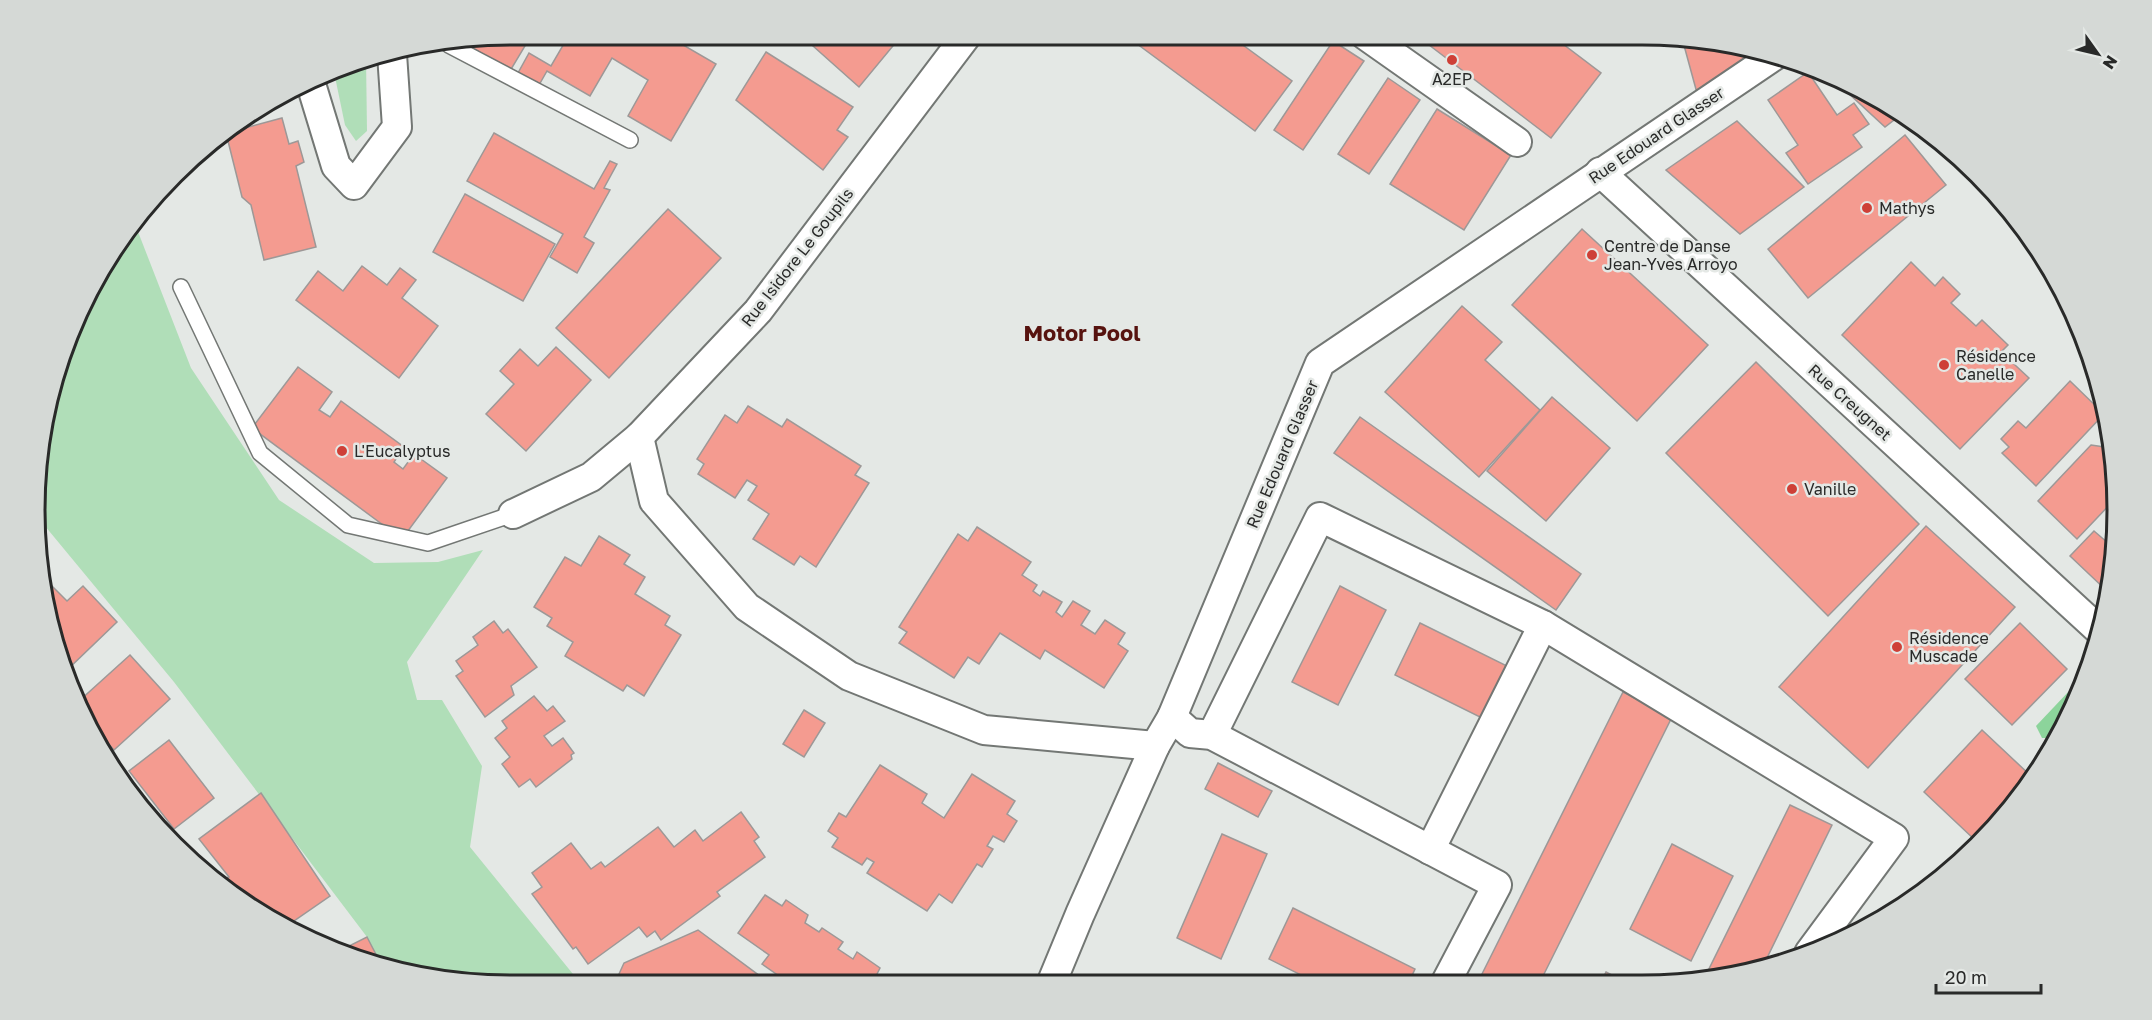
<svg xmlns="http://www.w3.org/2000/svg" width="2152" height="1020" viewBox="0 0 2152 1020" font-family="'Golos Text',sans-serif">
  <rect width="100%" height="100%" fill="#e4e8e5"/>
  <g fill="#b0deb8">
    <polygon points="366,58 367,131 356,141 345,125 334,72 357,60"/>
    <polygon points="135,224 191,368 279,500 374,563 438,562 483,550 407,662 417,700 442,700 482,766 470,847 577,979 579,985 510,985 417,976 380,965 367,937 174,682 40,520 44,417 71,328 114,246"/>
  </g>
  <polygon fill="#8cd49b" points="2071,689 2079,696 2060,728 2050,738 2042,738 2036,726"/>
  <g fill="#f49b90" stroke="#9d9897" stroke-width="1.5">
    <polygon points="510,34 531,36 510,71 463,42"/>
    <polygon points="569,35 666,35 716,64 671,141 628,116 648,80 612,58 590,96 547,71 539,85 518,73 529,53 551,66"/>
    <polygon points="807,35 902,35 859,87 804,38"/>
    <polygon points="1125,35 1229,35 1292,81 1255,131"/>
    <polygon points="1416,35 1551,35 1601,73 1551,138"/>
    <polygon points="1682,38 1735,44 1759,51 1697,93"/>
    <polygon points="1333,41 1364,61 1303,150 1274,130"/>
    <polygon points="766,52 853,107 837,130 848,137 823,170 736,100"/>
    <polygon points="1808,72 1837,115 1854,103 1869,124 1853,135 1862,147 1808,184 1786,153 1798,145 1768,100"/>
    <polygon points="1836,77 1903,113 1885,127 1833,79"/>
    <polygon points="1388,78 1420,100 1369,174 1338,154"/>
    <polygon points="1437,109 1511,155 1464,230 1390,184"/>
    <polygon points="282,118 289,144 298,141 304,162 296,166 316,247 264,260 251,205 242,197 226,133"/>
    <polygon points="1737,121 1804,187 1740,234 1666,170"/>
    <polygon points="494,133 594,189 610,161 617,164 604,188 610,190 584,237 594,243 577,273 550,257 563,234 467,181"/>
    <polygon points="1905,135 1946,185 1808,298 1768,249"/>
    <polygon points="465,194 555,244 523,301 433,252"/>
    <polygon points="668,209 721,258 609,378 556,328"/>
    <polygon points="1582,229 1708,345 1637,421 1512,305"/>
    <polygon points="1911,262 1935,286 1943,277 1960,294 1951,303 1976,326 1982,320 2008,345 2001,352 2029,378 1960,449 1842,335"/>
    <polygon points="362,266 387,285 400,268 416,280 402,298 438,326 399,378 296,300 318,271 343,291"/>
    <polygon points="1462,306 1502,342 1485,360 1540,410 1479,477 1385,392"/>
    <polygon points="556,347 591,380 526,451 486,414 514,384 500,371 520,349 538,366"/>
    <polygon points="1756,362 1919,524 1828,616 1666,453"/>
    <polygon points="298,367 332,392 319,410 330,417 341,401 404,447 394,462 403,469 414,454 447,478 402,539 252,428"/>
    <polygon points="2070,381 2104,414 2036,486 2002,453 2009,447 2001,439 2018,421 2026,428"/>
    <polygon points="1552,397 1610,448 1546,521 1487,471"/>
    <polygon points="748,406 782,427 787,419 861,466 855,475 869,483 816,567 800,556 794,565 753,539 769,514 748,500 757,486 747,480 735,498 698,474 704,464 697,459 725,415 737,423"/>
    <polygon points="1360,417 1581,574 1556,610 1334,453"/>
    <polygon points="2091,445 2111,448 2116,498 2077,539 2038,501"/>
    <polygon points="1926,526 2015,607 1868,768 1779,687"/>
    <polygon points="977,527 1031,562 1022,575 1037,585 1033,591 1040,596 1043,591 1062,602 1056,612 1062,617 1073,601 1090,611 1081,625 1095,634 1105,620 1125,633 1118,644 1128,651 1104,688 1045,650 1040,659 1000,633 979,664 968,657 954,678 899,643 907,632 899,627 958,534 968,541"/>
    <polygon points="2094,531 2108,543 2115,535 2109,593 2070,556"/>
    <polygon points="599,536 630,555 624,564 645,577 635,594 670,616 665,625 681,635 644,696 627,685 623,691 565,656 573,642 547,626 552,618 534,607 565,557 581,566"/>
    <polygon points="49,583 67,601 83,586 117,622 68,669 43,588"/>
    <polygon points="1340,586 1386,610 1338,705 1292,682"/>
    <polygon points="494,621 503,633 508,629 537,667 511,686 514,695 485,717 456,676 463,671 456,661 478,645 473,637"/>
    <polygon points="1420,623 1507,666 1482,718 1395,675"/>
    <polygon points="2020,623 2067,669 2012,725 1965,679"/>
    <polygon points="130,655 170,699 114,750 82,714 78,702"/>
    <polygon points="1623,692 1672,717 1540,982 1478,982"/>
    <polygon points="534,696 547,711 553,706 565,721 544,736 552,746 563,738 574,753 571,755 572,759 536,787 530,779 519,787 502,764 510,757 495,738 507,728 502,721"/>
    <polygon points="804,710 825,723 804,757 783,744"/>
    <polygon points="1982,730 2032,777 2028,785 1976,841 1924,792"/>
    <polygon points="169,740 214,798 174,829 129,771"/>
    <polygon points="1218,763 1272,791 1258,817 1205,789"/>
    <polygon points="880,765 927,794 922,803 944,818 972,774 1015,801 1007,814 1017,821 1004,842 993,836 987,846 993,849 982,867 977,864 952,903 939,894 927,911 867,873 874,862 867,858 862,865 832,847 838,838 828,831 839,813 846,817"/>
    <polygon points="261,793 330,896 288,925 219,881 229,877 199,839"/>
    <polygon points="1790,805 1832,825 1763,966 1703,981"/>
    <polygon points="741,812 759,837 754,841 765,857 717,892 720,896 661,940 655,931 647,937 639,927 588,964 576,947 573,949 532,894 542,887 532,873 571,843 591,869 601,862 605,867 658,827 674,847 695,830 703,841"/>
    <polygon points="1222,834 1267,854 1221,959 1177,938"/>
    <polygon points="1672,844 1733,876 1691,961 1630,929"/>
    <polygon points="1952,858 1957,862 1934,885 1930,881"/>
    <polygon points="765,895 782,906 786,900 808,915 805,923 819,932 822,928 843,942 838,949 853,959 857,952 880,968 877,974 890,984 792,985 762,964 769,955 738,933"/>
    <polygon points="1293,908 1415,969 1409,982 1317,983 1269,959"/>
    <polygon points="698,930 772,985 614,985 624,963"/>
    <polygon points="367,937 382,966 337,952"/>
    <polygon points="1606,972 1625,982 1601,982"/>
  </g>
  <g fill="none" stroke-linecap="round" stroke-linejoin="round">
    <defs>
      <g id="lane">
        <polyline points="449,45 630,140"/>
        <polyline points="181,287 260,453 348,525 428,543 513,514"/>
      </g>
      <g id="street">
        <polyline points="1365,35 1517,142"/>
        <polyline points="311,84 336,166 354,185 397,127 392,54"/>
        <polyline points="1600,172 2100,631"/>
        <polyline points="639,437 654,501 747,607 849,676 984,730 1155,746"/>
        <polyline points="513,514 591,477 639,437 758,311 967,35"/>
        <polyline points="1172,717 1190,733 1212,735 1497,885 1446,982"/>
        <polyline points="1212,735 1320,517 1543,625 1894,838 1809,953"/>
        <polyline points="1430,850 1543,625"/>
        <polyline points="1051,984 1080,914 1155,746 1172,717 1320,363 1774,56"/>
      </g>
    </defs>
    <use href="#lane" stroke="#737774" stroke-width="18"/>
    <use href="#street" stroke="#737774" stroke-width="32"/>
    <use href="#lane" stroke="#fff" stroke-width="15"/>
    <use href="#street" stroke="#fff" stroke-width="28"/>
  </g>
  <g fill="#ce4037" stroke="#e4e8e5" stroke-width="2">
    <circle cx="1452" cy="60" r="6"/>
    <circle cx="1867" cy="208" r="6"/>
    <circle cx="1592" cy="255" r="6"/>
    <circle cx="1944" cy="365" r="6"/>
    <circle cx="342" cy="451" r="6"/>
    <circle cx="1792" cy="489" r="6"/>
    <circle cx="1897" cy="647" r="6"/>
  </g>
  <g text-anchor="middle" stroke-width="5" stroke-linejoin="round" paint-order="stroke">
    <g font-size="16" fill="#292a29" stroke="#e4e8e5" text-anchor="start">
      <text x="1452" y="85" text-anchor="middle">A2EP</text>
      <text x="1879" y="214">Mathys</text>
      <text x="1604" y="252">Centre de Danse<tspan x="1604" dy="18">Jean-Yves Arroyo</tspan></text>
      <text x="1956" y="362">Résidence<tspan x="1956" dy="18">Canelle</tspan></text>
      <text x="354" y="457">L'Eucalyptus</text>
      <text x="1804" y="495">Vanille</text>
      <text x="1909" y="644">Résidence<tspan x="1909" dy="18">Muscade</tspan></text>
    </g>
    <g font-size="16" fill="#292a29" stroke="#e4e8e5">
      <text transform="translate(1656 135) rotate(-34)" y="6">Rue Edouard Glasser</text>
      <text transform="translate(797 257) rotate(-52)" y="6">Rue Isidore Le Goupils</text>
      <text transform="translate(1850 402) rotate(42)" y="6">Rue Creugnet</text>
      <text transform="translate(1282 454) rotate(-67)" y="6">Rue Edouard Glasser</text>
    </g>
    <g font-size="22" font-weight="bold" fill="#57130f" stroke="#e4e8e5">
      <text x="1082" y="341">Motor Pool</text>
    </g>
  </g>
  <path d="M0 0H2152V1020H0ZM510 45H1642A465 465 0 0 1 2107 510V510A465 465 0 0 1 1642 975H510A465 465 0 0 1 45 510V510A465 465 0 0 1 510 45Z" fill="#d5d9d6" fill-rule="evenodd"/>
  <path fill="none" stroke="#292a29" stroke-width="3" d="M510 45H1642A465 465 0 0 1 2107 510V510A465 465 0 0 1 1642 975H510A465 465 0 0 1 45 510V510A465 465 0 0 1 510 45Z"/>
  <g transform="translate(2098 54) rotate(124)" stroke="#e4e8e5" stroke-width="4.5" paint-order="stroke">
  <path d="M0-4.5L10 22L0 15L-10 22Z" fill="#292a29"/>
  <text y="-9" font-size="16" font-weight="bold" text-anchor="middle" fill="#292a29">N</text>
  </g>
  <path d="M1936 984v9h105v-9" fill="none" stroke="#292a29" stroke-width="3"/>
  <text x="1945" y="984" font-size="18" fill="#292a29" stroke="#e4e8e5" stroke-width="4.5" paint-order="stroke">20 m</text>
</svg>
